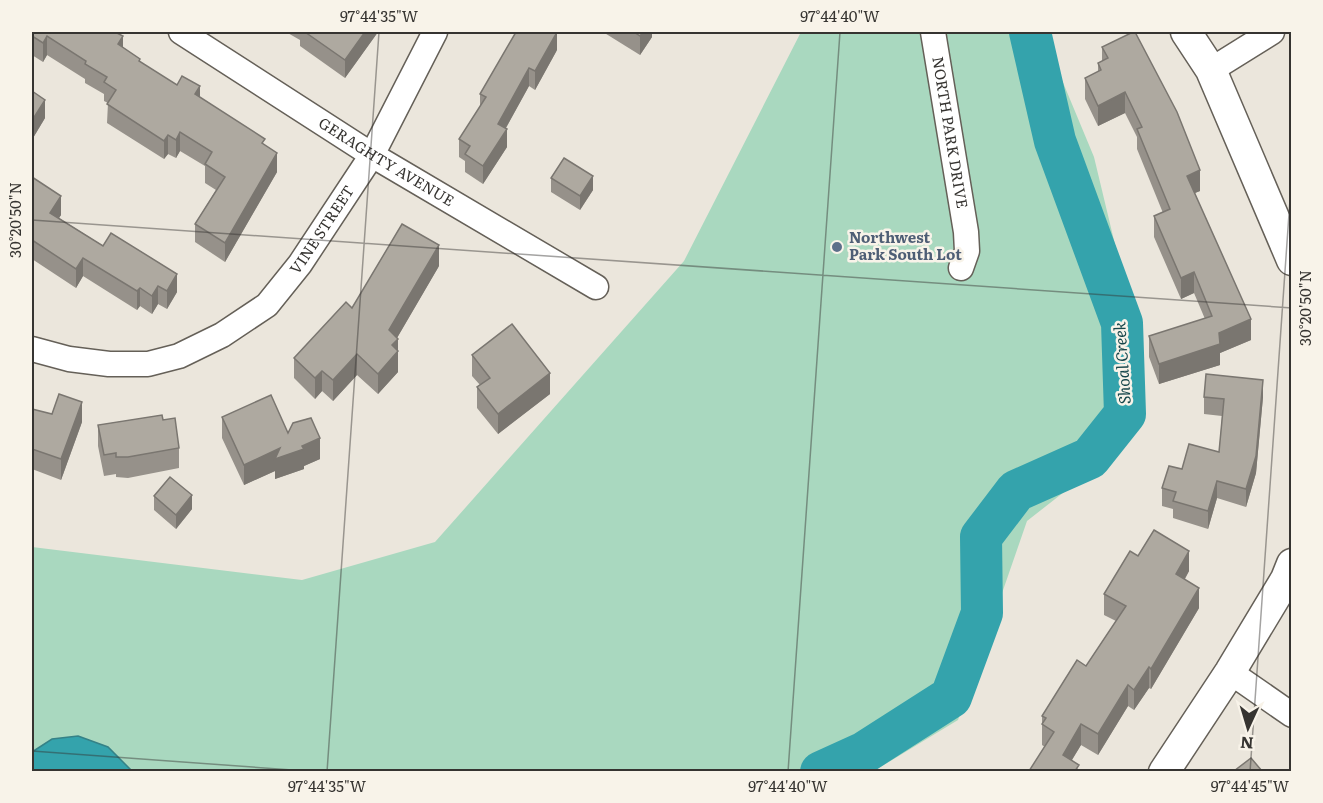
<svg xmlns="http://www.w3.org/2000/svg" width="1323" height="803" viewBox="0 0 1323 803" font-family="Literata,serif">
  <rect width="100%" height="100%" fill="#ebe6dc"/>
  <polygon fill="#a9d8bf" points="801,32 1042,32 1094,157 1136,332 1128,442 1027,521 958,720 874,771 32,772 32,547 302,580 435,542 684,261"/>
  <polygon fill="#34a3ac" stroke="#358287" stroke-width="1.5" points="78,736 108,747 132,771 32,771 32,752 52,739"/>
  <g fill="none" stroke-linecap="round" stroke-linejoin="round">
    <polyline stroke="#34a3ac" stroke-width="42" points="821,772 865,752 951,697 982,613 981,537 1016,491 1090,458 1125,414 1122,323 1055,141 1030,32"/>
    <defs>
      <g id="minor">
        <path id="s1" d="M181,32L372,155L596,287"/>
        <path id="s2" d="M933,32L966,232L967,251L961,268"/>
        <polyline points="1211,70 1272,32"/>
        <path id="s3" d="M32,349L69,359L109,364H148L179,356L222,335L267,305L300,264L372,155L435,32"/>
        <polyline points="1230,672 1292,715"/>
      </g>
      <g id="tertiary">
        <polyline points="1186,32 1211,70 1292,260"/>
        <polyline points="1164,772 1230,672 1286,579 1292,564"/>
      </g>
    </defs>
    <use href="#minor" stroke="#656058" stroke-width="27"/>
    <use href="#tertiary" stroke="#656058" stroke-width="33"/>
    <use href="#minor" stroke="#fff" stroke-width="24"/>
    <use href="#tertiary" stroke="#fff" stroke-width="30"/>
  </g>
  <g fill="#96918a">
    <polygon points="32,32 116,32 123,47 140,62 177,85 200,97 265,145 277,172 225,262 195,242 195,224 216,190 205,183 205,166 180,151 176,158 168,154 164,159 107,123 108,103 104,101 104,94 85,83 85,79 47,55 43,62 32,55"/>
    <polygon points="286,32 378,32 345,78 300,46 300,40"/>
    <polygon points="603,32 652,32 652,37 640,55"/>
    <polygon points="1102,47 1200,191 1195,193 1251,340 1220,353 1220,365 1159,384 1149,357 1149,336 1205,319 1194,293 1181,299 1154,237 1154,216 1163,213 1137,149 1137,137 1125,113 1098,126 1085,99 1085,78 1098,72 1098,63 1102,61"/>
    <polygon points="557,50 535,90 529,86 506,128 507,147 483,184 465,172 465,161 459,157 459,139 480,107 480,94"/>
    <polygon points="32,91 45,118 33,138 32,137"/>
    <polygon points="32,162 34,179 61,215 59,218 177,292 167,309 158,304 152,314 140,306 137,310 83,276 76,288 32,259"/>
    <polygon points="551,178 593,190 580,210 551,192"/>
    <polygon points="439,266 397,338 398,339 398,372 378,394 357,375 333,401 322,391 315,399 294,378 294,358 352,308"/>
    <polygon points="472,355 550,394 498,434 477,408 477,387 480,385 472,376"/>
    <polygon points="1204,397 1263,397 1256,473 1246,507 1217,498 1208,529 1173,518 1173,509 1162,506 1162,488 1182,469 1219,452 1222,416 1204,414"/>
    <polygon points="32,409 82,422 61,480 32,469"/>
    <polygon points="222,417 288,433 320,459 304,466 304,469 275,479 275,471 244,485 222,438"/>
    <polygon points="163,420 179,448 179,468 128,478 116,477 116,474 104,476 98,446 98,425"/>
    <polygon points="154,496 192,509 176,529 154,510"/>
    <polygon points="1138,556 1189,571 1185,579 1199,608 1151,689 1149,688 1134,710 1128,706 1098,755 1081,745 1072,760 1079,771 1042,745 1042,716 1086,666 1116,621 1104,615 1104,594"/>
  </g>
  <g fill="#7a7670">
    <polygon points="365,32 378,32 345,78 345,60"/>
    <polygon points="557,32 557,50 535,90 535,71"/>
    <polygon points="643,32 652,32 652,37 640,55 640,36"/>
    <polygon points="47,36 47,55 43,62 43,43"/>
    <polygon points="123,36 123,55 118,44"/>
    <polygon points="529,68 529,86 498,142 498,124"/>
    <polygon points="200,86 200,105 195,94"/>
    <polygon points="1125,92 1125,113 1098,126 1098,106"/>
    <polygon points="45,100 45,118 33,138 33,119"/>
    <polygon points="507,129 507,147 483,184 483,166"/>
    <polygon points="180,132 180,151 176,158 176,140"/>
    <polygon points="168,135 168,154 164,159 164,141"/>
    <polygon points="277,153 277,172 225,262 225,243"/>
    <polygon points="34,163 34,181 32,185 32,167"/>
    <polygon points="1200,170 1200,191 1187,196 1187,176"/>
    <polygon points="593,176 593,190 580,210 580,196"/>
    <polygon points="61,196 61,215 50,231 50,213"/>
    <polygon points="439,245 439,266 394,343 398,339 398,372 378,394 378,374 389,330"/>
    <polygon points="83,258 83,276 76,288 76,269"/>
    <polygon points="1194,272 1194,293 1181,299 1181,278"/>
    <polygon points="177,274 177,292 167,309 167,291"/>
    <polygon points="158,286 158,304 152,314 152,296"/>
    <polygon points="140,288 140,306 137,310 137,291"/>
    <polygon points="1251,319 1251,340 1220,353 1220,365 1159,384 1159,364 1219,333"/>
    <polygon points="357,354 357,375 333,401 333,380"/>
    <polygon points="322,371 322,391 315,399 315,378"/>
    <polygon points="550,373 550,394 498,434 498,414"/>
    <polygon points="1263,380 1263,397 1256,473 1246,507 1246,489"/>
    <polygon points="82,402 82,422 61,480 61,459"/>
    <polygon points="320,438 320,459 304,466 304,469 275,479 275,471 244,485 244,465 280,448 302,446"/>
    <polygon points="1217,481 1217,498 1208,529 1208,511"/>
    <polygon points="192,495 192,509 176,529 176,515"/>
    <polygon points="1189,551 1189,571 1176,594 1176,574"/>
    <polygon points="1199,588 1199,608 1151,689 1151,669"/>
    <polygon points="1149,667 1149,688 1134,710 1134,690"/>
    <polygon points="1128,685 1128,706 1098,755 1098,734"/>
    <polygon points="1081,724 1081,745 1065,771 1063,755"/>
  </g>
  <g fill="#aea9a0" stroke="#7a7670" stroke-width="1.5">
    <polygon points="32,32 115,32 123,36 118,44 140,59 139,61 177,85 182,76 200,86 195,94 265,139 262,143 277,153 225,243 195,224 225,177 205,164 212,152 180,132 176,140 168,135 164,141 107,104 116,90 104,82 107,77 85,64 86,61 47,36 43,43 32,36"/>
    <polygon points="305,32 365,32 345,60"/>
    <polygon points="516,32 557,32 535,71 529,68 498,124 507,129 483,166 465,154 470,146 459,139 486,97 480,94"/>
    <polygon points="634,32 643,32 640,36"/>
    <polygon points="1133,32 1135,32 1177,112 1200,170 1187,176 1251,319 1219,333 1220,344 1159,364 1149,336 1212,316 1194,272 1181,278 1154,216 1170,209 1137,129 1142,127 1125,92 1098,106 1085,78 1101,70 1098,63 1108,58 1102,47"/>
    <polygon points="32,91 45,100 33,119 32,119"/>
    <polygon points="564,158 593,176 580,196 551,178"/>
    <polygon points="32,177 61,196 50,213 103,246 111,233 177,274 167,291 158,286 152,296 140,288 137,291 83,258 76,269 32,240"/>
    <polygon points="402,224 439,245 389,330 398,339 392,345 398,351 378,374 357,354 333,380 322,371 315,378 294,358 346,302 352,308"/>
    <polygon points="512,324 550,373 498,414 477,387 490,378 472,355"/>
    <polygon points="1206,374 1263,380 1256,456 1246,489 1217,481 1208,511 1173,501 1176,492 1162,488 1169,466 1182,469 1189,444 1219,452 1224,399 1204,397"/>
    <polygon points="59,394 82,402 61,459 32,449 32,409 52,414"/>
    <polygon points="271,395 288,433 293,423 311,418 320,438 302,446 304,449 275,459 280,448 244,465 222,417"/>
    <polygon points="162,415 163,420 175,418 179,448 128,457 116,457 116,453 104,455 98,425"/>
    <polygon points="170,477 192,495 176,515 154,496"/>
    <polygon points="1154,530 1189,551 1176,574 1199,588 1151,669 1149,667 1134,690 1128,685 1098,734 1081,724 1063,755 1079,765 1075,771 1029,771 1054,732 1042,724 1046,718 1042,716 1077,660 1086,666 1126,606 1104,594 1130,551 1138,556"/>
    <polygon points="1251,758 1262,771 1234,771"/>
  </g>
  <path fill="none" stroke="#363431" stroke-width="1.5" stroke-opacity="0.45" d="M32,220L1292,308M32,751L320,772M327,772L379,32M788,772L840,32M1250,772L1292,171"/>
  <circle fill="#5c6f8a" stroke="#f8f3e9" stroke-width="2" cx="837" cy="247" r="6"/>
  <g text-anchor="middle" stroke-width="5" stroke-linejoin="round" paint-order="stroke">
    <g font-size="15" fill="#363431" stroke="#f8f3e9">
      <text dy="5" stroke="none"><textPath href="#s2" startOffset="102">NORTH PARK DRIVE</textPath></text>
      <text dy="5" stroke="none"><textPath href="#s1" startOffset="243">GERAGHTY AVENUE</textPath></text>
      <text dy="5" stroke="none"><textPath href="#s3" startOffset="345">VINE STREET</textPath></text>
    </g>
    <g font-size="15" font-weight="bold" fill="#4e5e75" stroke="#f8f3e9" text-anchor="start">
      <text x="849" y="243">Northwest<tspan x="849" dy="17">Park South Lot</tspan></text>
    </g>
    <g font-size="16" font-style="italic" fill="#16464a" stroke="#f8f3e9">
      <text transform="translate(1122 363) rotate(-94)" y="6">Shoal Creek</text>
    </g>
  </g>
  <rect width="1323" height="803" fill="none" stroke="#f8f3e9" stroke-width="66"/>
  <g transform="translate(1248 728) rotate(184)" stroke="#f8f3e9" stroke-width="4.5" paint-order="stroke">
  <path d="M0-4.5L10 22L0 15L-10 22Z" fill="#363431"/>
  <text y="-9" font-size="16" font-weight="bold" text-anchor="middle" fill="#363431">N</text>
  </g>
  <rect x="33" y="33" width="1257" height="737" fill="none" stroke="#363431" stroke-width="2"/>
  <g font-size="15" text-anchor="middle" fill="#363431">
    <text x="379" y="22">97°44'35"W</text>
    <text x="840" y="22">97°44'40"W</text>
    <text transform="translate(16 220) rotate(-90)" y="5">30°20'50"N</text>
    <text transform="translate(1306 308) rotate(-90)" y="5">30°20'50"N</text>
    <text x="327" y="792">97°44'35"W</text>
    <text x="788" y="792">97°44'40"W</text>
    <text x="1250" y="792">97°44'45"W</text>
  </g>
</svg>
